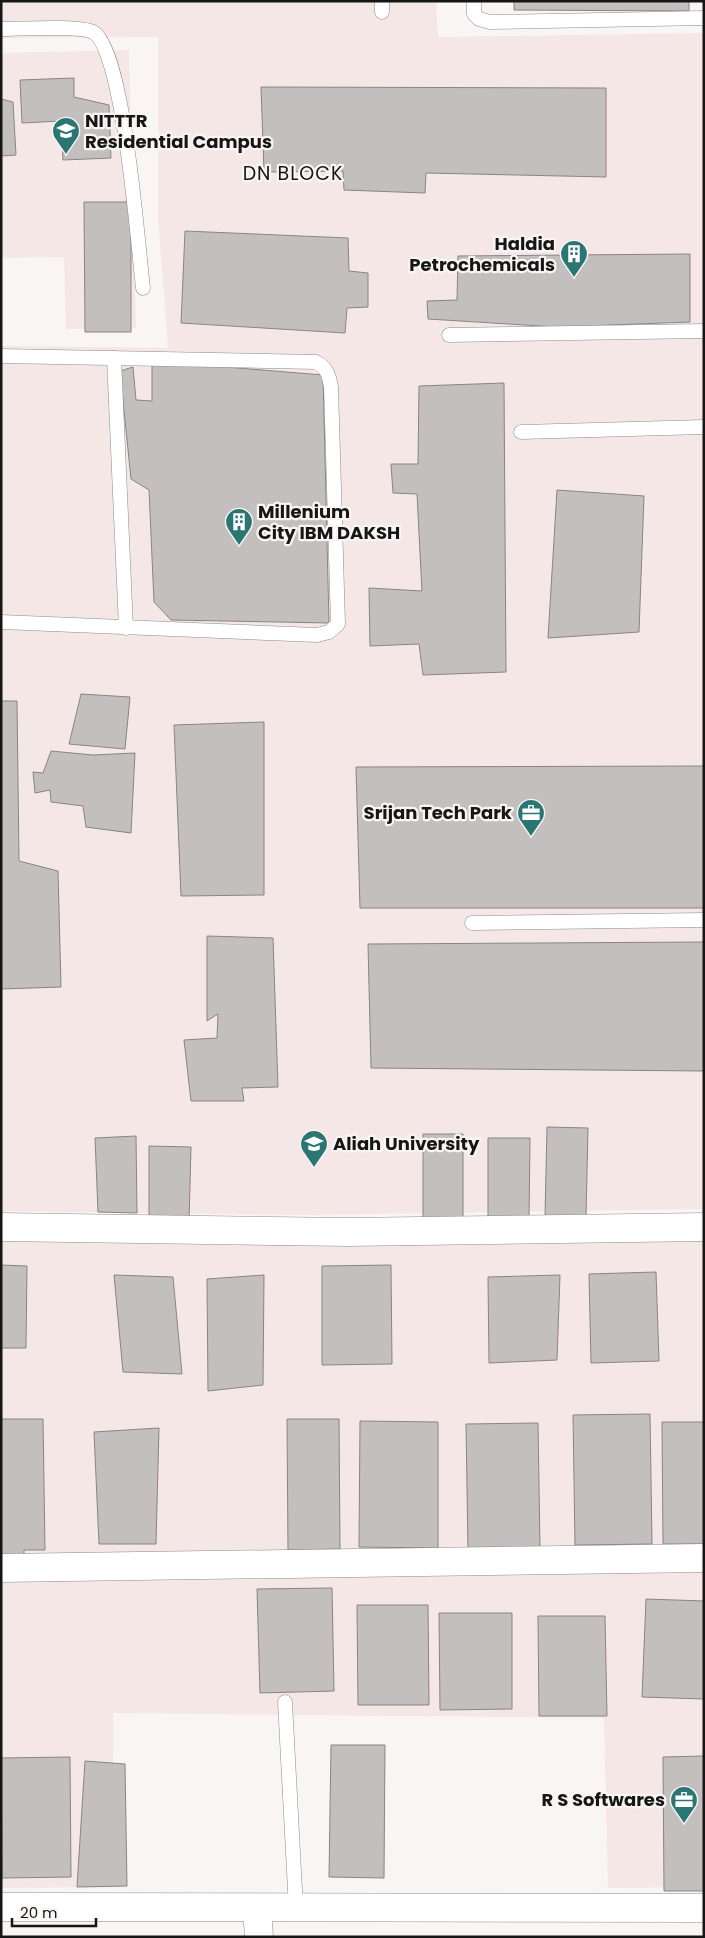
<svg xmlns="http://www.w3.org/2000/svg" width="705" height="1938" viewBox="0 0 705 1938" font-family="Poppins,sans-serif">
  <rect width="100%" height="100%" fill="#f9f5f5"/>
  <g fill="#f4e7e6">
    <polygon points="1,1 436,1 438,37 704,33 704,1209 300,1215 1,1211 1,346 168,348 158,218 158,37 1,38"/>
    <polygon points="129,50 136,328 66,329 64,257 1,258 1,53"/>
    <polygon points="1,1236 704,1239 704,1887 608,1888 604,1718 113,1713 114,1887 1,1888"/>
  </g>
  <g fill="#c2bfbe" stroke="#888584">
    <polygon points="514,1 689,1 689,11 514,10"/>
    <polygon points="74,78 74,97 109,105 111,158 63,160 61,121 22,123 20,80"/>
    <polygon points="261,87 606,88 606,177 426,173 425,193 344,190 343,171 264,172"/>
    <polygon points="1,99 13,102 16,155 1,156"/>
    <polygon points="84,202 131,202 131,332 85,332"/>
    <polygon points="185,231 348,238 349,271 368,273 368,307 347,308 345,333 181,323"/>
    <polygon points="690,254 690,322 557,327 428,319 427,301 457,300 458,256"/>
    <polygon points="152,361 323,375 329,623 171,620 154,602 149,490 131,479 120,371 133,367 136,400 152,401"/>
    <polygon points="504,383 506,672 423,675 419,644 370,646 369,588 422,591 417,494 393,493 391,464 418,464 419,386"/>
    <polygon points="557,490 644,496 639,632 548,638"/>
    <polygon points="81,694 130,697 125,749 69,744"/>
    <polygon points="1,701 17,701 19,861 58,871 61,987 1,989"/>
    <polygon points="264,722 264,895 181,896 174,725"/>
    <polygon points="51,751 93,755 135,753 131,833 86,827 83,806 51,802 50,790 35,793 33,772 43,773"/>
    <polygon points="704,766 704,908 360,908 356,767"/>
    <polygon points="207,936 273,938 278,1087 242,1088 244,1101 191,1101 184,1040 217,1038 218,1014 207,1021"/>
    <polygon points="704,942 704,1071 371,1068 368,944"/>
    <polygon points="547,1127 588,1128 586,1217 545,1216"/>
    <polygon points="423,1134 463,1134 463,1220 423,1221"/>
    <polygon points="136,1136 137,1213 98,1212 95,1138"/>
    <polygon points="488,1138 530,1138 529,1219 488,1219"/>
    <polygon points="149,1146 191,1147 189,1221 149,1220"/>
    <polygon points="1,1265 27,1266 26,1348 1,1348"/>
    <polygon points="391,1265 392,1364 322,1365 322,1266"/>
    <polygon points="656,1272 659,1361 591,1363 589,1274"/>
    <polygon points="114,1275 173,1277 182,1374 123,1372"/>
    <polygon points="264,1275 263,1385 208,1391 207,1279"/>
    <polygon points="560,1275 557,1360 489,1363 488,1277"/>
    <polygon points="650,1414 652,1544 575,1545 573,1415"/>
    <polygon points="1,1419 43,1419 45,1550 24,1550 24,1561 1,1561"/>
    <polygon points="287,1419 339,1419 340,1549 288,1550"/>
    <polygon points="360,1421 438,1422 438,1548 359,1547"/>
    <polygon points="662,1422 704,1422 704,1544 663,1544"/>
    <polygon points="538,1423 540,1549 468,1550 466,1424"/>
    <polygon points="159,1428 156,1544 99,1544 94,1432"/>
    <polygon points="332,1588 334,1691 260,1693 257,1589"/>
    <polygon points="646,1599 704,1601 704,1699 642,1697"/>
    <polygon points="357,1605 428,1605 429,1705 358,1705"/>
    <polygon points="439,1613 512,1613 512,1709 440,1710"/>
    <polygon points="538,1616 605,1616 607,1716 539,1716"/>
    <polygon points="331,1745 385,1745 384,1878 329,1877"/>
    <polygon points="704,1756 704,1891 664,1891 663,1757"/>
    <polygon points="70,1757 71,1877 2,1878 1,1758"/>
    <polygon points="85,1761 125,1764 127,1886 77,1887"/>
  </g>
  <g fill="none" stroke-linecap="round" stroke-linejoin="round">
    <defs>
      <g id="lane">
        <polyline points="382,1 382,12"/>
        <polyline points="474,1 474,14 479,19 490,22 704,18"/>
        <path d="M1,29C20,29 79,25 93,32C124,49 138,247 143,288"/>
        <polyline points="449,335 704,331"/>
        <path d="M1,356L316,362C327,368 329,375 331,387L338,624L329,632L317,635L1,622"/>
        <polyline points="114,358 126,628"/>
        <polyline points="521,432 704,427"/>
        <polyline points="472,923 704,920"/>
        <polyline points="285,1702 296,1909"/>
      </g>
      <g id="street">
        <polyline points="1,1227 348,1232 704,1227"/>
        <polyline points="1,1568 704,1558"/>
      </g>
      <g id="secondary">
        <polyline points="1,1907 704,1908"/>
        <polyline points="257,1909 259,1937"/>
      </g>
    </defs>
    <use href="#lane" stroke="#8e8b8b" stroke-width="15"/>
    <use href="#street" stroke="#8e8b8b" stroke-width="29"/>
    <use href="#secondary" stroke="#8e8b8b" stroke-width="29"/>
    <use href="#lane" stroke="#fff" stroke-width="14"/>
    <use href="#street" stroke="#fff" stroke-width="28"/>
    <use href="#secondary" stroke="#fff" stroke-width="28"/>
  </g>
  <defs>
    <symbol id="university-pin" viewBox="-11 -11 22 30"><path d="M0 17L-7.5 6A9.5 9.5 0 1 1 7.5 6Z" fill="#2b7573" stroke="#f9f5f5"/><path d="M0-5L7-2L0 1L-7-2ZM-4 1L0 2.5L4 1V4Q0 6-4 4Z" fill="#fff"/></symbol>
    <symbol id="building-pin" viewBox="-11 -11 22 30"><path d="M0 17L-7.5 6A9.5 9.5 0 1 1 7.5 6Z" fill="#2b7573" stroke="#f9f5f5"/><path d="M-4-6H4V6H1V3H-1V6H-4ZM-2.5-4.3h1.7v1.8h-1.7ZM.8-4.3h1.7v1.8H.8ZM-2.5-1h1.7V.8h-1.7ZM.8-1h1.7V.8H.8Z" fill="#fff"/></symbol>
    <symbol id="office-pin" viewBox="-11 -11 22 30"><path d="M0 17L-7.5 6A9.5 9.5 0 1 1 7.5 6Z" fill="#2b7573" stroke="#f9f5f5"/><path d="M-6-3h4V-5.5h4V-3h4V5H-6ZM-1-4.5V-3h2v-1.5ZM-6 0V1H6V0Z" fill="#fff"/></symbol>
  </defs>
  <g fill-rule="evenodd">
    <use href="#university-pin" x="50" y="115" width="32" height="43"/>
    <use href="#building-pin" x="558" y="238" width="32" height="43"/>
    <use href="#building-pin" x="223" y="506" width="32" height="43"/>
    <use href="#office-pin" x="515" y="797" width="32" height="43"/>
    <use href="#university-pin" x="298" y="1128" width="32" height="43"/>
    <use href="#office-pin" x="668" y="1784" width="32" height="43"/>
  </g>
  <g text-anchor="middle" stroke-width="4.5" stroke-linejoin="round" paint-order="stroke">
    <g font-size="18" font-weight="bold" fill="#171616" stroke="#f9f5f5" text-anchor="start">
      <text x="85" y="127">NITTTR<tspan x="85" dy="21">Residential Campus</tspan></text>
      <text x="555" y="250" text-anchor="end">Haldia<tspan x="555" dy="21">Petrochemicals</tspan></text>
      <text x="258" y="518">Millenium<tspan x="258" dy="21">City IBM DAKSH</tspan></text>
      <text x="512" y="819" text-anchor="end">Srijan Tech Park</text>
      <text x="333" y="1150">Aliah University</text>
      <text x="665" y="1806" text-anchor="end">R S Softwares</text>
    </g>
    <g font-size="19" letter-spacing="1" fill="#171616" stroke="#f9f5f5">
      <text x="293" y="180">DN BLOCK</text>
    </g>
  </g>
  <rect width="705" height="1938" fill="none" stroke="#171616" stroke-width="5"/>
  <path d="M12 1918v8h84v-8" fill="none" stroke="#171616" stroke-width="2.5"/>
  <text x="20" y="1918" font-size="15" fill="#171616" stroke="#f9f5f5" stroke-width="4" paint-order="stroke">20 m</text>
</svg>
